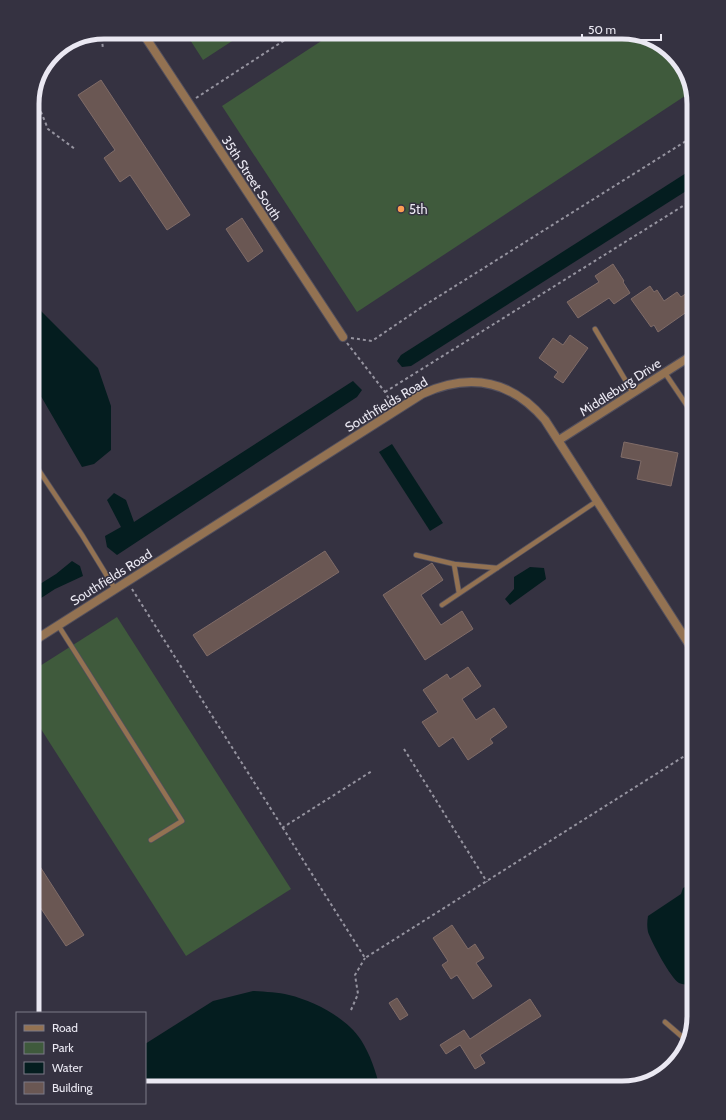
<svg xmlns="http://www.w3.org/2000/svg" width="726" height="1120" viewBox="0 0 726 1120" font-family="Cabin,sans-serif">
  <rect width="100%" height="100%" fill="#353241"/>
  <g fill="#3f5a3c">
    <polygon points="185,32 246,32 203,60"/>
    <polygon points="335,32 627,32 662,44 686,72 691,92 357,312 222,106"/>
    <polygon points="117,617 291,889 186,956 32,715 32,671"/>
  </g>
  <g fill="#041d1f">
    <polygon points="694,168 694,186 411,366 402,367 397,361 401,355"/>
    <polygon points="32,304 34,304 98,368 111,406 111,450 94,464 82,467 42,398 32,386"/>
    <polygon points="353,381 362,390 357,397 117,555 107,547 105,536 121,527 107,500 114,493 126,500 134,522"/>
    <polygon points="392,444 443,523 430,531 379,452"/>
    <polygon points="72,561 80,566 83,576 55,589 32,604 32,589 56,574"/>
    <polygon points="530,567 544,568 546,579 510,605 505,599 514,589 514,577"/>
    <path d="M687,886L694,894V984C689,985 684,985 679,983C671,979 651,941 648,932C647,927 647,922 648,916L681,894L683,888Z"/>
    <path d="M253,991C265,992 278,992 289,995C314,1001 347,1018 361,1040C370,1054 376,1072 380,1088H145V1044L213,1001Z"/>
  </g>
  <g fill="#6a5753" stroke="#806c68">
    <polygon points="101,80 190,215 167,230 130,175 120,182 104,158 115,150 78,95"/>
    <polygon points="242,218 263,251 248,262 226,229"/>
    <polygon points="613,264 624,281 623,282 630,293 614,304 609,298 578,318 567,302 599,282 595,276"/>
    <polygon points="650,286 654,292 657,290 664,301 677,292 681,297 694,288 694,301 685,307 688,311 658,332 654,325 651,327 631,299"/>
    <polygon points="570,335 588,348 563,383 554,377 558,372 539,358 553,338 563,345"/>
    <polygon points="624,442 678,453 671,486 637,479 641,461 621,457"/>
    <polygon points="325,551 339,572 207,656 193,635"/>
    <polygon points="432,563 443,580 421,595 441,625 462,611 473,629 425,660 383,595"/>
    <polygon points="468,667 481,686 462,699 476,720 494,708 507,727 490,739 493,743 468,760 453,737 439,747 422,722 438,712 423,690 447,674 450,679"/>
    <polygon points="39,865 84,935 66,946 32,895 32,870"/>
    <polygon points="452,925 468,949 475,944 484,958 476,963 492,986 473,999 457,975 451,979 442,965 448,961 433,938"/>
    <polygon points="397,998 408,1015 400,1020 389,1003"/>
    <polygon points="530,999 541,1016 480,1055 485,1063 475,1069 460,1045 446,1054 440,1045 464,1030 470,1039"/>
  </g>
  <g fill="none" stroke-linecap="round" stroke-linejoin="round">
    <defs>
      <g id="service">
        <polyline points="595,329 633,393"/>
        <polyline points="665,373 692,413 694,412"/>
        <polyline points="32,460 82,535 115,589"/>
        <polyline points="416,555 454,564 497,568"/>
        <polyline points="454,564 459,593"/>
        <polyline points="442,605 597,501"/>
        <polyline points="58,625 182,821 151,840"/>
        <polyline points="665,1022 687,1041"/>
      </g>
      <g id="minor">
        <polyline points="142,32 343,337"/>
        <polyline points="559,440 694,354"/>
        <path d="M32,642L422,394C470,372 511,380 545,420L694,652"/>
      </g>
    </defs>
    <use href="#service" stroke="#524f5d" stroke-width="6"/>
    <use href="#minor" stroke="#524f5d" stroke-width="10"/>
    <g stroke="#9694a0" stroke-width="2" stroke-dasharray="3 3" stroke-linecap="butt">
      <polyline points="101,32 103,49"/>
      <polyline points="34,95 48,129 75,149"/>
      <polyline points="196,98 297,32"/>
      <polyline points="351,338 372,341 425,305 694,136"/>
      <polyline points="347,343 385,392 392,404"/>
      <polyline points="385,392 694,199"/>
      <polyline points="132,589 365,958 694,750"/>
      <polyline points="404,749 487,882"/>
      <polyline points="282,828 372,771"/>
      <polyline points="351,1010 358,994 355,975 365,958"/>
    </g>
    <use href="#service" stroke="#937252" stroke-width="4.5"/>
    <use href="#minor" stroke="#937252" stroke-width="8"/>
  </g>
  <circle fill="#fc9d53" stroke="#353241" stroke-width="1.5" cx="401" cy="209" r="4"/>
  <g text-anchor="middle" stroke-width="3" stroke-linejoin="round" paint-order="stroke">
    <g font-size="13" fill="#eae8f2" stroke="#353241">
      <text transform="translate(252 178) rotate(57)" y="5">35th Street South</text>
      <text transform="translate(620 387) rotate(-33)" y="5">Middleburg Drive</text>
      <text transform="translate(386 404) rotate(-31)" y="5">Southfields Road</text>
      <text transform="translate(111 577) rotate(-32)" y="5">Southfields Road</text>
    </g>
    <g font-size="13" fill="#eae8f2" stroke="#353241" text-anchor="start">
      <text x="409" y="214">5th</text>
    </g>
  </g>
  <path d="M0 0H726V1120H0ZM104 39H622A65 65 0 0 1 687 104V1016A65 65 0 0 1 622 1081H104A65 65 0 0 1 39 1016V104A65 65 0 0 1 104 39Z" fill="#353241" fill-rule="evenodd"/>
  <path fill="none" stroke="#eae8f2" stroke-width="5" d="M104 39H622A65 65 0 0 1 687 104V1016A65 65 0 0 1 622 1081H104A65 65 0 0 1 39 1016V104A65 65 0 0 1 104 39Z"/>
  <rect x="16" y="1012" width="130" height="92" fill="#353241" stroke="#7d7b88"/>
  <rect x="24" y="1025" width="20" height="6" fill="#937252" stroke="#7d7b88"/>
  <text x="52" y="1032" font-size="12" fill="#eae8f2">Road</text>
  <rect x="24" y="1042" width="20" height="12" fill="#3f5a3c" stroke="#7d7b88"/>
  <text x="52" y="1052" font-size="12" fill="#eae8f2">Park</text>
  <rect x="24" y="1062" width="20" height="12" fill="#041d1f" stroke="#7d7b88"/>
  <text x="52" y="1072" font-size="12" fill="#eae8f2">Water</text>
  <rect x="24" y="1082" width="20" height="12" fill="#6a5753" stroke="#7d7b88"/>
  <text x="52" y="1092" font-size="12" fill="#eae8f2">Building</text>
  <path d="M582 34v6h79v-6" fill="none" stroke="#eae8f2" stroke-width="2"/>
  <text x="588" y="34" font-size="12" fill="#eae8f2" stroke="#353241" stroke-width="3" paint-order="stroke">50 m</text>
</svg>
